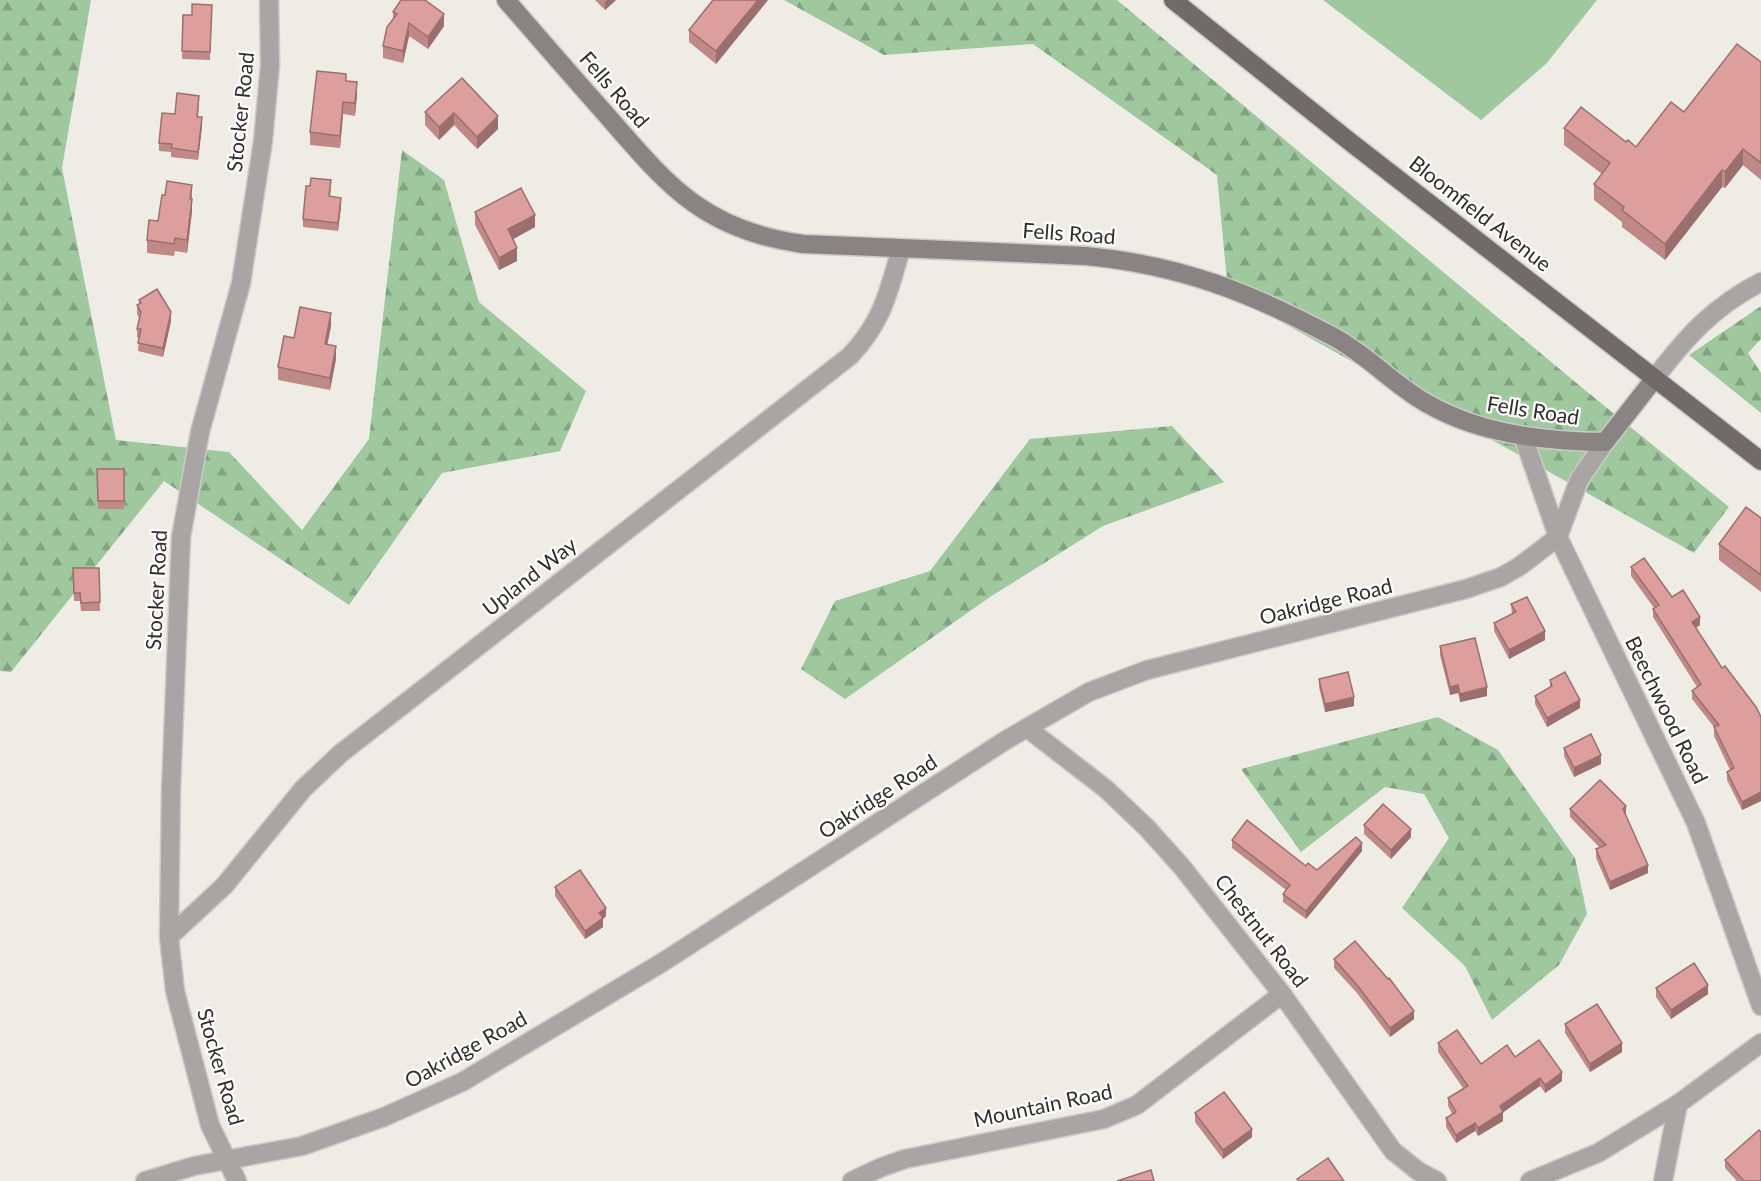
<svg xmlns="http://www.w3.org/2000/svg" width="1761" height="1181" viewBox="0 0 1761 1181" font-family="Lato,sans-serif">
  <defs>
    <pattern id="forest-firs" width="22" height="20" patternUnits="userSpaceOnUse" patternTransform="scale(1.5)"><rect width="22" height="20" fill="#9fc89e"/><path d="M5 1l3.5 6h-7zM16 11l3.5 6h-7z" fill="#82a381"/></pattern>
  </defs>
  <rect width="100%" height="100%" fill="#efece5"/>
  <polygon fill="#9fc89e" points="1323,0 1597,0 1546,64 1481,120"/>
  <g fill="url(#forest-firs)">
    <polygon points="0,0 91,0 62,168 116,440 229,452 302,530 369,439 402,150 444,180 479,302 586,391 560,451 442,473 349,605 164,481 11,672 0,671"/>
    <polygon points="784,0 1117,0 1580,386 1729,507 1694,553 1228,292 1217,175 1033,44 884,55"/>
    <polygon points="1761,306 1761,339 1748,353 1761,373 1761,413 1689,355"/>
    <polygon points="1172,426 1224,482 1103,526 990,597 845,699 801,669 835,601 930,571 1030,439"/>
    <polygon points="1438,717 1498,750 1575,858 1587,914 1559,965 1492,1020 1465,966 1402,908 1449,838 1424,794 1385,787 1301,852 1241,769"/>
  </g>
  <g fill="none" stroke-linecap="round" stroke-linejoin="round">
    <defs>
      <g id="street">
        <path d="M1655,378C1686,337 1714,306 1761,282"/>
        <polyline points="1523,436 1558,537 1696,823 1761,1006"/>
        <polyline points="1027,728 1106,789 1147,828 1182,867 1282,994 1393,1151 1418,1171 1437,1181"/>
        <path d="M169,937L224,886L303,789L340,754L850,356C883,321 888,293 901,249"/>
        <polyline points="145,1181 194,1166 302,1146 384,1117 462,1082 663,962 1006,740 1089,692 1147,670 1466,589 1501,577 1520,566 1558,537 1579,480 1605,442"/>
        <polyline points="237,1181 210,1125 175,991 169,937 171,790 181,537 200,432 241,283 263,141 270,65 269,0"/>
        <polyline points="852,1181 882,1167 905,1159 1104,1119 1137,1105 1282,994"/>
        <polyline points="1530,1181 1598,1153 1678,1104 1761,1043"/>
        <polyline points="1663,1181 1678,1104"/>
      </g>
      <path id="secondary" d="M506,0C538,37 570,74 603,111C666,183 701,230 803,244L1086,256C1180,265 1249,292 1332,336C1359,350 1380,371 1405,389C1462,432 1535,441 1605,442L1655,378"/>
      <polyline id="primary" points="1173,0 1349,141 1761,461"/>
    </defs>
    <use href="#street" stroke="#cccac4" stroke-width="21"/>
    <use href="#secondary" stroke="#cccac4" stroke-width="21"/>
    <use href="#primary" stroke="#cccac4" stroke-width="21"/>
    <use href="#street" stroke="#a9a5a5" stroke-width="18"/>
    <use href="#secondary" stroke="#898383" stroke-width="18"/>
    <use href="#primary" stroke="#716a6b" stroke-width="18"/>
  </g>
  <g fill="#be8987">
    <polygon points="595,0 616,0 605,10"/>
    <polygon points="713,0 768,0 716,64 689,42 689,30"/>
    <polygon points="212,5 210,60 182,59 183,15 192,15"/>
    <polygon points="393,12 444,26 428,49 409,36 403,63 383,58 383,46 393,19"/>
    <polygon points="1761,62 1761,180 1743,165 1725,188 1722,187 1665,260 1622,227 1622,222 1594,200 1594,184 1602,174 1564,145 1564,128 1626,142 1636,147 1684,112"/>
    <polygon points="462,78 498,129 477,149 454,125 439,140 425,125 425,112"/>
    <polygon points="346,81 357,94 355,116 343,114 340,148 310,145 310,132"/>
    <polygon points="199,104 198,117 202,126 198,160 171,157 171,152 159,151 159,143 175,114"/>
    <polygon points="192,185 192,211 187,253 175,251 174,256 147,253 147,240 158,221 165,195"/>
    <polygon points="331,188 330,197 341,206 338,231 303,227 303,219"/>
    <polygon points="475,212 535,227 513,239 517,261 499,270 475,225"/>
    <polygon points="139,300 171,321 163,357 138,351 139,338 137,337 137,329 139,318 137,314 137,305 139,304"/>
    <polygon points="331,326 327,344 336,359 330,390 278,380 278,367 294,338"/>
    <polygon points="97,469 124,469 124,509 98,509"/>
    <polygon points="1761,518 1761,592 1719,560 1719,544"/>
    <polygon points="1631,567 1672,597 1700,625 1696,628 1722,668 1761,717 1761,801 1742,810 1727,780 1727,772 1730,770 1714,736 1714,727 1692,699 1692,691 1697,687 1653,617 1653,609 1654,608 1631,576"/>
    <polygon points="73,568 99,568 100,611 81,611 80,601 74,601"/>
    <polygon points="1511,604 1545,640 1509,659 1494,631 1494,623 1512,614"/>
    <polygon points="1440,646 1487,696 1460,702 1458,693 1450,695 1440,655"/>
    <polygon points="1319,679 1354,706 1325,712 1319,687"/>
    <polygon points="1550,680 1580,708 1547,727 1535,704 1535,696 1550,687"/>
    <polygon points="1564,748 1601,764 1574,777 1564,756"/>
    <polygon points="1570,809 1626,815 1625,815 1648,873 1610,890 1596,858 1596,849 1600,848 1570,817"/>
    <polygon points="1364,825 1411,837 1391,859 1364,834"/>
    <polygon points="1232,840 1317,870 1362,851 1306,919 1283,902 1283,894 1286,890 1232,848"/>
    <polygon points="555,887 606,916 603,919 603,927 585,939 555,896"/>
    <polygon points="1334,959 1414,1019 1390,1037 1357,993 1334,968"/>
    <polygon points="1656,988 1708,994 1671,1019 1656,997"/>
    <polygon points="1565,1024 1622,1052 1590,1072 1565,1033"/>
    <polygon points="1438,1043 1481,1064 1515,1057 1562,1081 1545,1093 1540,1086 1503,1112 1503,1121 1478,1136 1475,1131 1456,1143 1446,1127 1446,1118 1452,1114 1448,1106 1448,1098 1463,1088 1438,1052"/>
    <polygon points="1195,1113 1252,1137 1223,1159 1195,1122"/>
    <polygon points="1725,1160 1761,1181 1737,1181 1725,1168"/>
  </g>
  <g fill="#9b6f6e">
    <polygon points="607,0 616,0 605,10 605,2"/>
    <polygon points="758,0 768,0 716,64 716,51"/>
    <polygon points="444,14 444,26 428,49 428,37"/>
    <polygon points="409,23 409,36 403,63 403,51"/>
    <polygon points="357,82 357,94 355,116 355,103"/>
    <polygon points="343,102 343,114 340,148 340,136"/>
    <polygon points="454,113 454,125 439,140 439,127"/>
    <polygon points="498,116 498,129 477,149 477,137"/>
    <polygon points="202,117 202,126 198,160 198,152"/>
    <polygon points="1743,149 1743,165 1725,188 1725,172"/>
    <polygon points="1722,170 1722,187 1665,260 1665,244"/>
    <polygon points="341,198 341,206 338,231 338,223"/>
    <polygon points="192,199 192,211 187,253 187,240"/>
    <polygon points="535,215 535,227 508,242 508,229"/>
    <polygon points="517,248 517,261 499,270 499,258"/>
    <polygon points="171,312 171,321 163,357 163,348"/>
    <polygon points="331,313 331,326 325,357 325,344"/>
    <polygon points="336,346 336,359 330,390 330,378"/>
    <polygon points="1700,617 1700,625 1692,630 1692,622"/>
    <polygon points="1545,631 1545,640 1509,659 1509,650"/>
    <polygon points="1458,685 1458,693 1450,695 1450,687"/>
    <polygon points="1487,687 1487,696 1460,702 1460,694"/>
    <polygon points="1354,697 1354,706 1325,712 1325,704"/>
    <polygon points="1580,700 1580,708 1547,727 1547,718"/>
    <polygon points="1601,755 1601,764 1574,777 1574,768"/>
    <polygon points="1761,792 1761,801 1742,810 1742,802"/>
    <polygon points="1626,806 1626,815 1623,818 1623,809"/>
    <polygon points="1411,829 1411,837 1391,859 1391,850"/>
    <polygon points="1362,843 1362,851 1306,919 1306,911"/>
    <polygon points="1648,865 1648,873 1610,890 1610,882"/>
    <polygon points="606,908 606,916 603,919 603,927 585,939 585,931 599,913"/>
    <polygon points="1708,985 1708,994 1671,1019 1671,1010"/>
    <polygon points="1414,1011 1414,1019 1390,1037 1390,1028"/>
    <polygon points="1622,1043 1622,1052 1590,1072 1590,1064"/>
    <polygon points="1562,1072 1562,1081 1545,1093 1545,1085"/>
    <polygon points="1540,1078 1540,1086 1501,1114 1503,1112 1503,1121 1478,1136 1478,1128 1500,1106"/>
    <polygon points="1475,1123 1475,1131 1456,1143 1456,1135"/>
    <polygon points="1252,1129 1252,1137 1223,1159 1223,1150"/>
  </g>
  <g fill="#dd9f9d" stroke="#9b6f6e" stroke-width="1.5">
    <polygon points="401,0 425,0 444,14 428,37 409,23 403,51 383,46 387,27 397,14 393,12"/>
    <polygon points="713,0 758,0 716,51 689,30"/>
    <polygon points="192,4 212,5 210,52 182,51 183,15 192,15"/>
    <polygon points="1737,44 1761,62 1761,163 1743,149 1725,172 1722,170 1665,244 1622,210 1624,207 1594,184 1610,163 1564,128 1581,107 1626,142 1628,140 1636,147 1671,102 1684,112"/>
    <polygon points="317,71 346,74 346,81 357,82 355,103 343,102 340,136 310,132"/>
    <polygon points="462,78 498,116 477,137 454,113 439,127 425,112"/>
    <polygon points="177,93 199,96 197,117 202,117 198,152 171,148 172,144 159,143 162,113 175,114"/>
    <polygon points="311,178 331,180 329,196 341,198 338,223 303,219 306,186 310,186"/>
    <polygon points="167,181 192,185 190,199 192,199 187,240 175,238 174,244 147,240 149,220 158,221 162,195 165,195"/>
    <polygon points="521,188 535,215 508,229 517,248 499,258 475,212"/>
    <polygon points="157,289 171,312 163,348 138,343 141,329 137,329 141,312 137,305 141,303 139,300"/>
    <polygon points="300,307 331,313 325,344 336,346 330,378 278,367 284,336 294,338"/>
    <polygon points="97,469 124,469 124,501 98,501"/>
    <polygon points="1746,507 1761,518 1761,575 1719,544"/>
    <polygon points="1644,558 1672,597 1683,590 1700,617 1692,622 1722,668 1725,666 1756,707 1761,717 1761,792 1742,802 1727,772 1734,768 1714,727 1719,725 1692,691 1701,684 1653,609 1659,605 1631,567"/>
    <polygon points="73,568 99,568 100,602 81,603 80,593 74,593"/>
    <polygon points="1527,597 1545,631 1509,650 1494,623 1516,612 1511,604"/>
    <polygon points="1475,638 1487,687 1460,694 1458,685 1450,687 1440,646"/>
    <polygon points="1348,672 1354,697 1325,704 1319,679"/>
    <polygon points="1565,672 1580,700 1547,718 1535,696 1552,686 1550,680"/>
    <polygon points="1591,734 1601,755 1574,768 1564,748"/>
    <polygon points="1600,780 1626,806 1623,809 1648,865 1610,882 1596,849 1606,845 1570,809"/>
    <polygon points="1383,804 1411,829 1391,850 1364,825"/>
    <polygon points="1247,820 1306,866 1308,863 1317,870 1356,837 1362,843 1306,911 1283,894 1290,885 1232,840"/>
    <polygon points="580,870 606,908 599,913 603,918 585,931 555,887"/>
    <polygon points="1355,941 1388,979 1389,978 1414,1011 1390,1028 1357,985 1334,959"/>
    <polygon points="1694,963 1708,985 1671,1010 1656,988"/>
    <polygon points="1597,1004 1622,1043 1590,1064 1565,1024"/>
    <polygon points="1457,1030 1481,1064 1507,1045 1515,1057 1539,1040 1562,1072 1545,1085 1540,1078 1500,1106 1503,1112 1478,1128 1475,1123 1456,1135 1446,1118 1456,1112 1448,1098 1468,1086 1438,1043"/>
    <polygon points="1224,1092 1252,1129 1223,1150 1195,1113"/>
    <polygon points="1759,1130 1761,1132 1761,1181 1744,1181 1725,1160"/>
    <polygon points="1328,1158 1344,1181 1299,1181 1297,1179"/>
    <polygon points="1151,1170 1154,1181 1117,1181"/>
  </g>
  <g text-anchor="middle" stroke-width="4.5" stroke-linejoin="round" paint-order="stroke">
    <g font-size="21" fill="#2f2e2b" stroke="#fff">
      <text transform="translate(614 90) rotate(49)" y="7">Fells Road</text>
      <text transform="translate(241 112) rotate(-84)" y="7">Stocker Road</text>
      <text transform="translate(1480 214) rotate(38)" y="7">Bloomfield Avenue</text>
      <text transform="translate(1069 234) rotate(4)" y="7">Fells Road</text>
      <text transform="translate(1533 411) rotate(9)" y="7">Fells Road</text>
      <text transform="translate(530 577) rotate(-38)" y="7">Upland Way</text>
      <text transform="translate(157 590) rotate(-87)" y="7">Stocker Road</text>
      <text transform="translate(1326 602) rotate(-14)" y="7">Oakridge Road</text>
      <text transform="translate(1666 710) rotate(64)" y="7">Beechwood Road</text>
      <text transform="translate(878 797) rotate(-33)" y="7">Oakridge Road</text>
      <text transform="translate(1261 931) rotate(52)" y="7">Chestnut Road</text>
      <text transform="translate(466 1050) rotate(-29)" y="7">Oakridge Road</text>
      <text transform="translate(220 1067) rotate(74)" y="7">Stocker Road</text>
      <text transform="translate(1043 1106) rotate(-12)" y="7">Mountain Road</text>
    </g>
  </g>
</svg>
